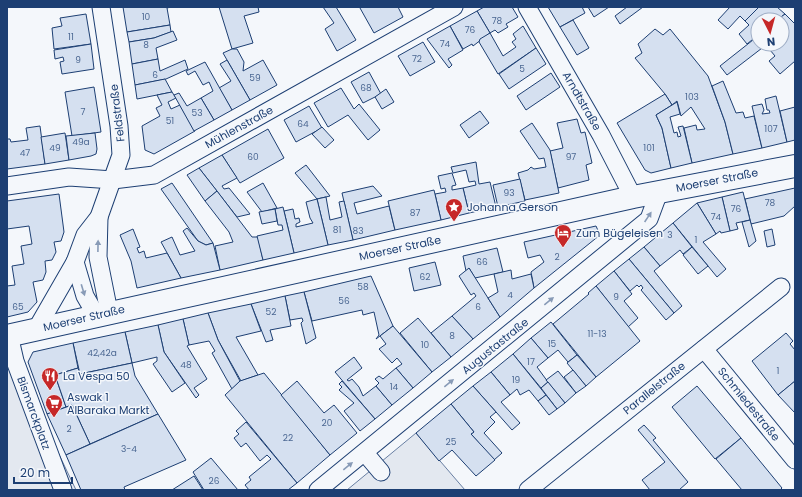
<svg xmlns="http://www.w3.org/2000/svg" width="802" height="497" viewBox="0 0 802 497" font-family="Poppins,sans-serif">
  <rect width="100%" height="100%" fill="#f4f7fb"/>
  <g fill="#e3e8f0" stroke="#687fa3">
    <polygon points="7,362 43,421 76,490 7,490"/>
    <polygon points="416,433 465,490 347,490"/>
  </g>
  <g fill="#d5e0f0" stroke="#1d3f73">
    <polygon points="123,7 171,7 167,8 170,25 127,32"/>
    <polygon points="219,7 258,7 259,12 244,16 253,43 232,49"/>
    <polygon points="323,7 336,7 356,40 337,51 325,29 334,23"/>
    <polygon points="361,7 398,7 403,17 374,33 360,8"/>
    <polygon points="484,7 512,7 518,17 506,24 508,27 498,33 495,30 490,33 477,11"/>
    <polygon points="548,7 582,7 585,13 560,27"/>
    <polygon points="588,7 609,7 594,17"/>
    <polygon points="627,7 643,7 620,24 615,16"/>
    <polygon points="730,7 759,7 745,21 740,16 728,29 718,20"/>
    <polygon points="759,7 777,7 785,14 777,20 758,20 758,35 747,44 739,34 749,25 745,21"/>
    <polygon points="477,11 490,33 473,46 472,44 463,49 450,26"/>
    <polygon points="86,14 91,44 54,49 52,28 62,26 60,18"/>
    <polygon points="785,14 795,24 795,61 780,74 769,61 775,56 765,44 782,44 782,20 777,20"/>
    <polygon points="573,20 589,48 577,55 560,27"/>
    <polygon points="170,25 171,32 154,38 129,42 127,32"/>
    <polygon points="450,26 463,50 448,59 452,65 449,68 427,39"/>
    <polygon points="523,26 536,48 498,74 479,42 480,39 490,33 503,56 516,47 512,42 516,39 513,34"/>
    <polygon points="655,29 663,35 670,29 708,76 725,122 733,154 692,163 684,128 696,125 697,130 705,129 691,107 681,116 677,101 672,105 665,94 635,58 642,53 638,44"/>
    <polygon points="173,31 177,40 156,48 158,59 132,64 129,42 154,38"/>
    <polygon points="758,36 758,44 766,45 727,75 720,66"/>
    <polygon points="423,42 435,62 410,76 398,56"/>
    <polygon points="91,44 94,69 62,74 60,62 64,61 63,57 55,59 54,50"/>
    <polygon points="536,48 546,64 509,89 499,74"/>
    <polygon points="232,49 237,49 244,62 243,71 263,60 277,85 250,100 223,53"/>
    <polygon points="158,59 160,71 185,60 188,69 166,79 135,85 132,64"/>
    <polygon points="227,60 250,100 232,110 219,88 231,81 220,64"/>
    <polygon points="205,62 232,110 214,120 201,98 213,91 209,82 203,85 195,71 188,75 186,71"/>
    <polygon points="369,72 381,94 363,103 351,82"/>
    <polygon points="551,73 560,87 526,110 517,96"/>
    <polygon points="165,79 172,92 137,99 135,85"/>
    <polygon points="723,81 736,113 743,112 745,118 754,116 762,148 733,154 725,122 712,86"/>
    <polygon points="94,87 101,132 72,136 65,92"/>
    <polygon points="341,88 354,109 359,104 380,130 368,140 348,115 328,127 314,103"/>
    <polygon points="386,89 394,102 382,109 375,97"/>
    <polygon points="172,92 176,98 168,102 171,109 180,105 195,131 154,154 145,150 142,126 160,116 156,108 162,105 157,95"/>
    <polygon points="179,93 187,106 201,98 214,120 194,131 174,95"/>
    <polygon points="665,94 672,105 656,115 662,128 671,168 651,173 645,170 617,123"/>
    <polygon points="776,96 787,142 762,148 752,106 762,104 764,110 762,114 770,113 769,110 767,110 765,99"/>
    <polygon points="677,102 680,114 670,117 674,133 677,132 678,137 681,136 678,127 683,126 692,163 671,168 662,128 656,115"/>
    <polygon points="309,106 322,128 296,142 284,120"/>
    <polygon points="795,107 795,140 787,142 780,111"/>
    <polygon points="480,111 489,123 469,138 460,125"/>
    <polygon points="577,119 581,133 585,132 592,163 586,165 589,180 558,188 550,151 563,148 557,123"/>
    <polygon points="532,123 550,150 559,193 525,200 518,173 528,170 531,167 534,169 546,167 544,158 539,159 520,131"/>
    <polygon points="40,126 45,164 7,169 7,139 10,139 11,142 28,140 26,128"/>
    <polygon points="322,127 334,140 325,148 312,134"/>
    <polygon points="268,129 284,158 240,183 222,155"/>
    <polygon points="65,133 69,160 45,164 41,137"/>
    <polygon points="95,133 97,149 96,154 91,156 69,160 66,136"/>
    <polygon points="222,155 237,178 222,186 224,189 229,188 250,214 237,217 199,168"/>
    <polygon points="476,162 479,184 490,182 496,207 469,213 463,188 476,185 475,181 469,182 466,170 453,173 451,167"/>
    <polygon points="306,165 330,196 317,199 295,173"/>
    <polygon points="199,168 217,191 205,201 187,175"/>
    <polygon points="452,173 456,185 452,186 452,190 463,188 469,213 441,220 435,194 446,192 445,188 441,189 438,176"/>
    <polygon points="520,179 525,201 498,207 493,185"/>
    <polygon points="172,183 213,243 206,245 198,241 161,189"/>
    <polygon points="263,183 277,208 262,212 247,192"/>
    <polygon points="373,186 382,196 354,203 357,214 389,206 395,230 353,240 342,193"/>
    <polygon points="795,188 795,206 784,216 751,224 745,199"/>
    <polygon points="434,190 441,220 395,230 388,201"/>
    <polygon points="217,191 252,237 258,237 263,260 220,270 215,246 233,242 229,232 205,201"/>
    <polygon points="743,192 750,220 736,223 738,229 730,231 722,197"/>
    <polygon points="59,194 64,232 61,241 54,242 56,252 52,260 45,261 46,272 43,280 33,282 37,302 28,312 7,317 7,286 15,285 12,266 24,264 21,246 32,244 29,226 7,229 7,201"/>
    <polygon points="326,197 330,220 342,217 339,202 344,201 353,240 328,245 317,199"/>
    <polygon points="722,197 730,231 721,233 720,231 716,234 697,203"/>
    <polygon points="317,199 328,245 294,253 284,211 293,209 295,219 299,218 300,222 296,224 296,227 313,223 310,218 306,202"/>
    <polygon points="697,203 716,234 703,242 726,269 717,277 673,223"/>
    <polygon points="283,207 294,253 263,260 257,236 283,230 282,225 278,225 275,209"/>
    <polygon points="275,209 277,221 262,224 259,212"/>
    <polygon points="750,220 756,241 749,247 742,222"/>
    <polygon points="673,223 692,247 683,254 680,250 660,266 644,247"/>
    <polygon points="596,226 600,235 534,288 531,272 544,262 540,255 528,258 524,242"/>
    <polygon points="187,228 198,241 206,245 213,243 220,270 181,278 161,242 172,237 180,255 195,251 183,231"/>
    <polygon points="133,229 140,247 137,248 139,253 144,251 146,258 167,253 181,278 137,288 131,261 120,235"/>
    <polygon points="772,229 775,245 767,247 764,231"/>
    <polygon points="644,247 660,266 654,271 682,306 674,313 629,259"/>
    <polygon points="692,247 708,266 698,274 683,255"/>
    <polygon points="497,248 503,272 475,278 469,268 466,271 463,256"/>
    <polygon points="629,259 674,313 666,320 641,290 643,288 641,285 639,287 637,285 630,291 614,271"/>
    <polygon points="435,262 441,285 414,291 409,268"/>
    <polygon points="469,268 500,317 473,339 452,316 476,296 474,293 471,295 459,276"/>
    <polygon points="511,270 512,279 531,274 534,288 500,317 488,298 498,292 494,274"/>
    <polygon points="614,271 632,294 624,301 638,318 628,327 596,286"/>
    <polygon points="371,276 393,326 376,339 379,335 374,312 363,315 362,310 312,321 304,292"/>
    <polygon points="596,286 640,341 596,377 553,324 589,294 588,293"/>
    <polygon points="304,292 316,338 306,344 301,323 303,321 302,318 290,320 285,296"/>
    <polygon points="285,296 291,326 270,330 273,340 266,342 251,304"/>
    <polygon points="251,304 261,331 236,337 258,375 241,381 218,340 208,313"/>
    <polygon points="208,313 218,340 240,381 232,389 212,353 215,351 209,341 189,345 183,319"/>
    <polygon points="452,316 473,339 451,357 431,333"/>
    <polygon points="418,318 451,357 432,372 400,333"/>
    <polygon points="183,319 189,345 187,346 207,379 194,388 199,395 196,398 164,352 158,325"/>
    <polygon points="551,322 577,355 568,362 558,350 548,358 531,338"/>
    <polygon points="158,325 164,352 185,383 172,392 153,364 157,361 157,357 132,363 125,332"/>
    <polygon points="393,326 432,372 413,388 396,368 402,364 397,358 392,363 379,349 386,344 380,336"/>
    <polygon points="125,332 132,363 80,374 73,343"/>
    <polygon points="786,333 793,341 790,344 795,350 795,381 778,395 752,361"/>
    <polygon points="531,338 548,358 537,367 548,382 541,388 513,354"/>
    <polygon points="73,343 78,368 55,375 66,407 47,414 28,362 33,352"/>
    <polygon points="513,354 546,395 538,401 529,390 520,395 517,389 510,395 491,372"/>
    <polygon points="577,355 596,377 586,386 567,363"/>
    <polygon points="354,357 362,368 347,380 349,381 352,379 359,387 363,396 376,386 392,405 375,419 335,372"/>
    <polygon points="132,363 135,376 158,414 90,444 72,405 66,407 55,375 78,368 80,374"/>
    <polygon points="396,368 413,388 392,405 376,386 379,383 375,379 379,376 383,379"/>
    <polygon points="573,370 586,386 576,393 564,377"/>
    <polygon points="558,371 576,393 565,403 546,380"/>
    <polygon points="491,372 510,395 501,402 520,423 512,430 473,386"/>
    <polygon points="264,373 330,455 297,483 225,395 240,381"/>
    <polygon points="297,381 324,413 334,405 357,433 330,455 281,395"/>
    <polygon points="342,381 375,419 360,431 344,411 354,403 339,390 342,387 339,384"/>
    <polygon points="795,381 795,413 778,395"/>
    <polygon points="548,382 565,403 557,409 541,388"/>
    <polygon points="473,386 496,412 490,417 495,422 484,433 502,453 494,460 471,434 474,432 451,404"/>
    <polygon points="697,386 741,438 715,459 672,407"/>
    <polygon points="546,395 557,409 549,415 538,401"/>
    <polygon points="451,404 474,432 471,434 495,460 476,476 452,450 439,461 416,433"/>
    <polygon points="72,405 90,444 66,455 47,414"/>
    <polygon points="158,414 186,460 124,487 125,490 81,490 66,455"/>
    <polygon points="246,422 297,483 288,490 249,490 245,485 251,480 249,477 271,459 267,455 260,461 246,443 241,447 234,438 239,434 236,431"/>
    <polygon points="644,425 656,438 653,440 688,482 679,490 650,490 642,480 665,462 638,430"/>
    <polygon points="741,438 782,488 780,490 742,490 716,459"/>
    <polygon points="211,458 238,490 204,490 193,472"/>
    <polygon points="194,476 203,490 172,490"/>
  </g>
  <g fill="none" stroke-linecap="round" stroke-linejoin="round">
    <defs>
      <g id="street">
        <polyline points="527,7 601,135 633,197"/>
        <polyline points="7,186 69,177 113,180 154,175 454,7"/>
        <polyline points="99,217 98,257 109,312"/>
        <polyline points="96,315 85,296 75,262 85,235 99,217 121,155 119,126 101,7"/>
        <polyline points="37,328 75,262"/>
        <polyline points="9,335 15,361 63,490"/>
        <polyline points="704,349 795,460"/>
        <polyline points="365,453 381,472"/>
        <polyline points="318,490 649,219 659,192"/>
        <polyline points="528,490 781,287"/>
      </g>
      <polyline id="secondary" points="7,336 633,197 795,166"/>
    </defs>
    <use href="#street" stroke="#1d3f73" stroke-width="19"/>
    <use href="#secondary" stroke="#1d3f73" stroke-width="24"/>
    <use href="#street" stroke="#f4f7fb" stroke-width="17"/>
    <use href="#secondary" stroke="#f4f7fb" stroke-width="22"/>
  </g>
  <defs><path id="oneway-solid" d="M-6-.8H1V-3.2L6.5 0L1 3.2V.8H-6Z"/></defs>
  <g fill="#889bb7">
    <use href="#oneway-solid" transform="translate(648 217) rotate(-56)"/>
    <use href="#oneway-solid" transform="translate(98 246) rotate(-89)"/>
    <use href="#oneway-solid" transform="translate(83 290) rotate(73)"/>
    <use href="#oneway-solid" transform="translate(549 301) rotate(-39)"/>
    <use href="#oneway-solid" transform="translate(449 383) rotate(-39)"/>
    <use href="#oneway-solid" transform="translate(348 466) rotate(-39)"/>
  </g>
  <defs>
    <symbol id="sight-pin" viewBox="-11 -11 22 30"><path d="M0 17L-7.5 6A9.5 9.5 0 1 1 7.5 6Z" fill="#c62828" stroke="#f4f7fb"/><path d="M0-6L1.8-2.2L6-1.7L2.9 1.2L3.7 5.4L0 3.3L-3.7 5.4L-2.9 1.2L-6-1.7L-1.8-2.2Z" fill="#fff"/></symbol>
    <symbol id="hotel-pin" viewBox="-11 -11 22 30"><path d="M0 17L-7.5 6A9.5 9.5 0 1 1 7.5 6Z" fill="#c62828" stroke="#f4f7fb"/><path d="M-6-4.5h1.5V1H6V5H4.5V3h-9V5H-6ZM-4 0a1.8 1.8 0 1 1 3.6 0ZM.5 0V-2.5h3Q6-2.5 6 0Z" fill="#fff"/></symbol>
    <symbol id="restaurant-pin" viewBox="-11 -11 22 30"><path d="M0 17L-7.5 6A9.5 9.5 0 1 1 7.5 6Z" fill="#c62828" stroke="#f4f7fb"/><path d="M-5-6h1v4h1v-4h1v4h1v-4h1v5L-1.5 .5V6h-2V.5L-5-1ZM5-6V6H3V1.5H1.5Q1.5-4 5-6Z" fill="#fff"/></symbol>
    <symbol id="supermarket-pin" viewBox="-11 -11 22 30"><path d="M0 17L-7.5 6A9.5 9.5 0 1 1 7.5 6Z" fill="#c62828" stroke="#f4f7fb"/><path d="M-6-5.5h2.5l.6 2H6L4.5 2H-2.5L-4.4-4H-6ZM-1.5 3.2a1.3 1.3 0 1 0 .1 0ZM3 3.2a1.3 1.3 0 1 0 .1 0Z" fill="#fff"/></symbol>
  </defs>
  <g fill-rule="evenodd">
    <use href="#sight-pin" x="444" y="197" width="20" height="27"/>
    <use href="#hotel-pin" x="553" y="223" width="20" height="27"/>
    <use href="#restaurant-pin" x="40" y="366" width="20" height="27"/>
    <use href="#supermarket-pin" x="44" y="393" width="20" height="27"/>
  </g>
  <g text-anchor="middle" stroke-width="3" stroke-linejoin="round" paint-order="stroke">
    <g font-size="9" fill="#4b6792">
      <text x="146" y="20">10</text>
      <text x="497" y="24">78</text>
      <text x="470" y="33">76</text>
      <text x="71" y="40">11</text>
      <text x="445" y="47">74</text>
      <text x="146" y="48">8</text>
      <text x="417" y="62">72</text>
      <text x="78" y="63">9</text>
      <text x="522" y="72">5</text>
      <text x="155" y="78">6</text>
      <text x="255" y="81">59</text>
      <text x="366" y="91">68</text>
      <text x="692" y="100">103</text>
      <text x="83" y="115">7</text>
      <text x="197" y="116">53</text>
      <text x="170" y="124">51</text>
      <text x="303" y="127">64</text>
      <text x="771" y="132">107</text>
      <text x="81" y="145">49a</text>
      <text x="55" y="151">49</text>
      <text x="649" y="151">101</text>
      <text x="25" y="156">47</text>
      <text x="253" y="160">60</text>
      <text x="571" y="160">97</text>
      <text x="509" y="196">93</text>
      <text x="770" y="206">78</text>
      <text x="736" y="212">76</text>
      <text x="415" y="216">87</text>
      <text x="716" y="220">74</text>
      <text x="337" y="233">81</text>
      <text x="358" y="234">83</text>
      <text x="670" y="238">3</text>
      <text x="696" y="243">1</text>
      <text x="557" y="260">2</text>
      <text x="482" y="265">66</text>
      <text x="425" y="280">62</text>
      <text x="363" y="290">58</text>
      <text x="510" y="298">4</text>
      <text x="616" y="300">9</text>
      <text x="344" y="304">56</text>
      <text x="18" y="310">65</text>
      <text x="478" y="310">6</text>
      <text x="271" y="315">52</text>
      <text x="597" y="337">11-13</text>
      <text x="452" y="339">8</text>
      <text x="552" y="347">15</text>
      <text x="425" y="348">10</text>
      <text x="102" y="356">42,42a</text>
      <text x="531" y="365">17</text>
      <text x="186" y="368">48</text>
      <text x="778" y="374">1</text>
      <text x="516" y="383">19</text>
      <text x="394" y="390">14</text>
      <text x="327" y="426">20</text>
      <text x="69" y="432">2</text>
      <text x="288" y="441">22</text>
      <text x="451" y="445">25</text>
      <text x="129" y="452">3-4</text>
      <text x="214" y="484">26</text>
    </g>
    <g font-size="11" fill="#1d3f73" stroke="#f4f7fb">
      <text transform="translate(582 101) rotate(60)" y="4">Arndtstraße</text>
      <text transform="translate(117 113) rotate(-97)" y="4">Feldstraße</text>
      <text transform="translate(239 127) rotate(-29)" y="4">Mühlenstraße</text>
      <text transform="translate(717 180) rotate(-11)" y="4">Moerser Straße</text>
      <text transform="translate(400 248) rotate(-12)" y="4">Moerser Straße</text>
      <text transform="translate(84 318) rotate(-13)" y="4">Moerser Straße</text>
      <text transform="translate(495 346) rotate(-39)" y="4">Augustastraße</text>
      <text transform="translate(654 388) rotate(-39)" y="4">Parallelstraße</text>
      <text transform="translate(749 404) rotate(51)" y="4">Schmiedestraße</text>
      <text transform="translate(34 413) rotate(70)" y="4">Bismarckplatz</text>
    </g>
    <g font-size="11" fill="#1d3f73" stroke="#f4f7fb" text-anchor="start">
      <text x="467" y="211">Johanna Gerson</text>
      <text x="576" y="237">Zum Bügeleisen</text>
      <text x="63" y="380">La Vespa 50</text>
      <text x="67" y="401">Aswak 1<tspan x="67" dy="13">AlBaraka Markt</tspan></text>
    </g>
  </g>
  <rect width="802" height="497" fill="none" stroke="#1d3f73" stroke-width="16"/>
  <g transform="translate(770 32) rotate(174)"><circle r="19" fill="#f4f7fb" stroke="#9eadc5"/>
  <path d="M0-3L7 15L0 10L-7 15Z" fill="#c62828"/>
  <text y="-6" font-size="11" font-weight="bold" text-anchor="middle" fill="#1d3f73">N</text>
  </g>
  <path d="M14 477v6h58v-6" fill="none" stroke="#1d3f73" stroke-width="2"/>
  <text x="20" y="477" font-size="12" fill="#1d3f73" stroke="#f4f7fb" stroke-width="3" paint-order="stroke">20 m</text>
</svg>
